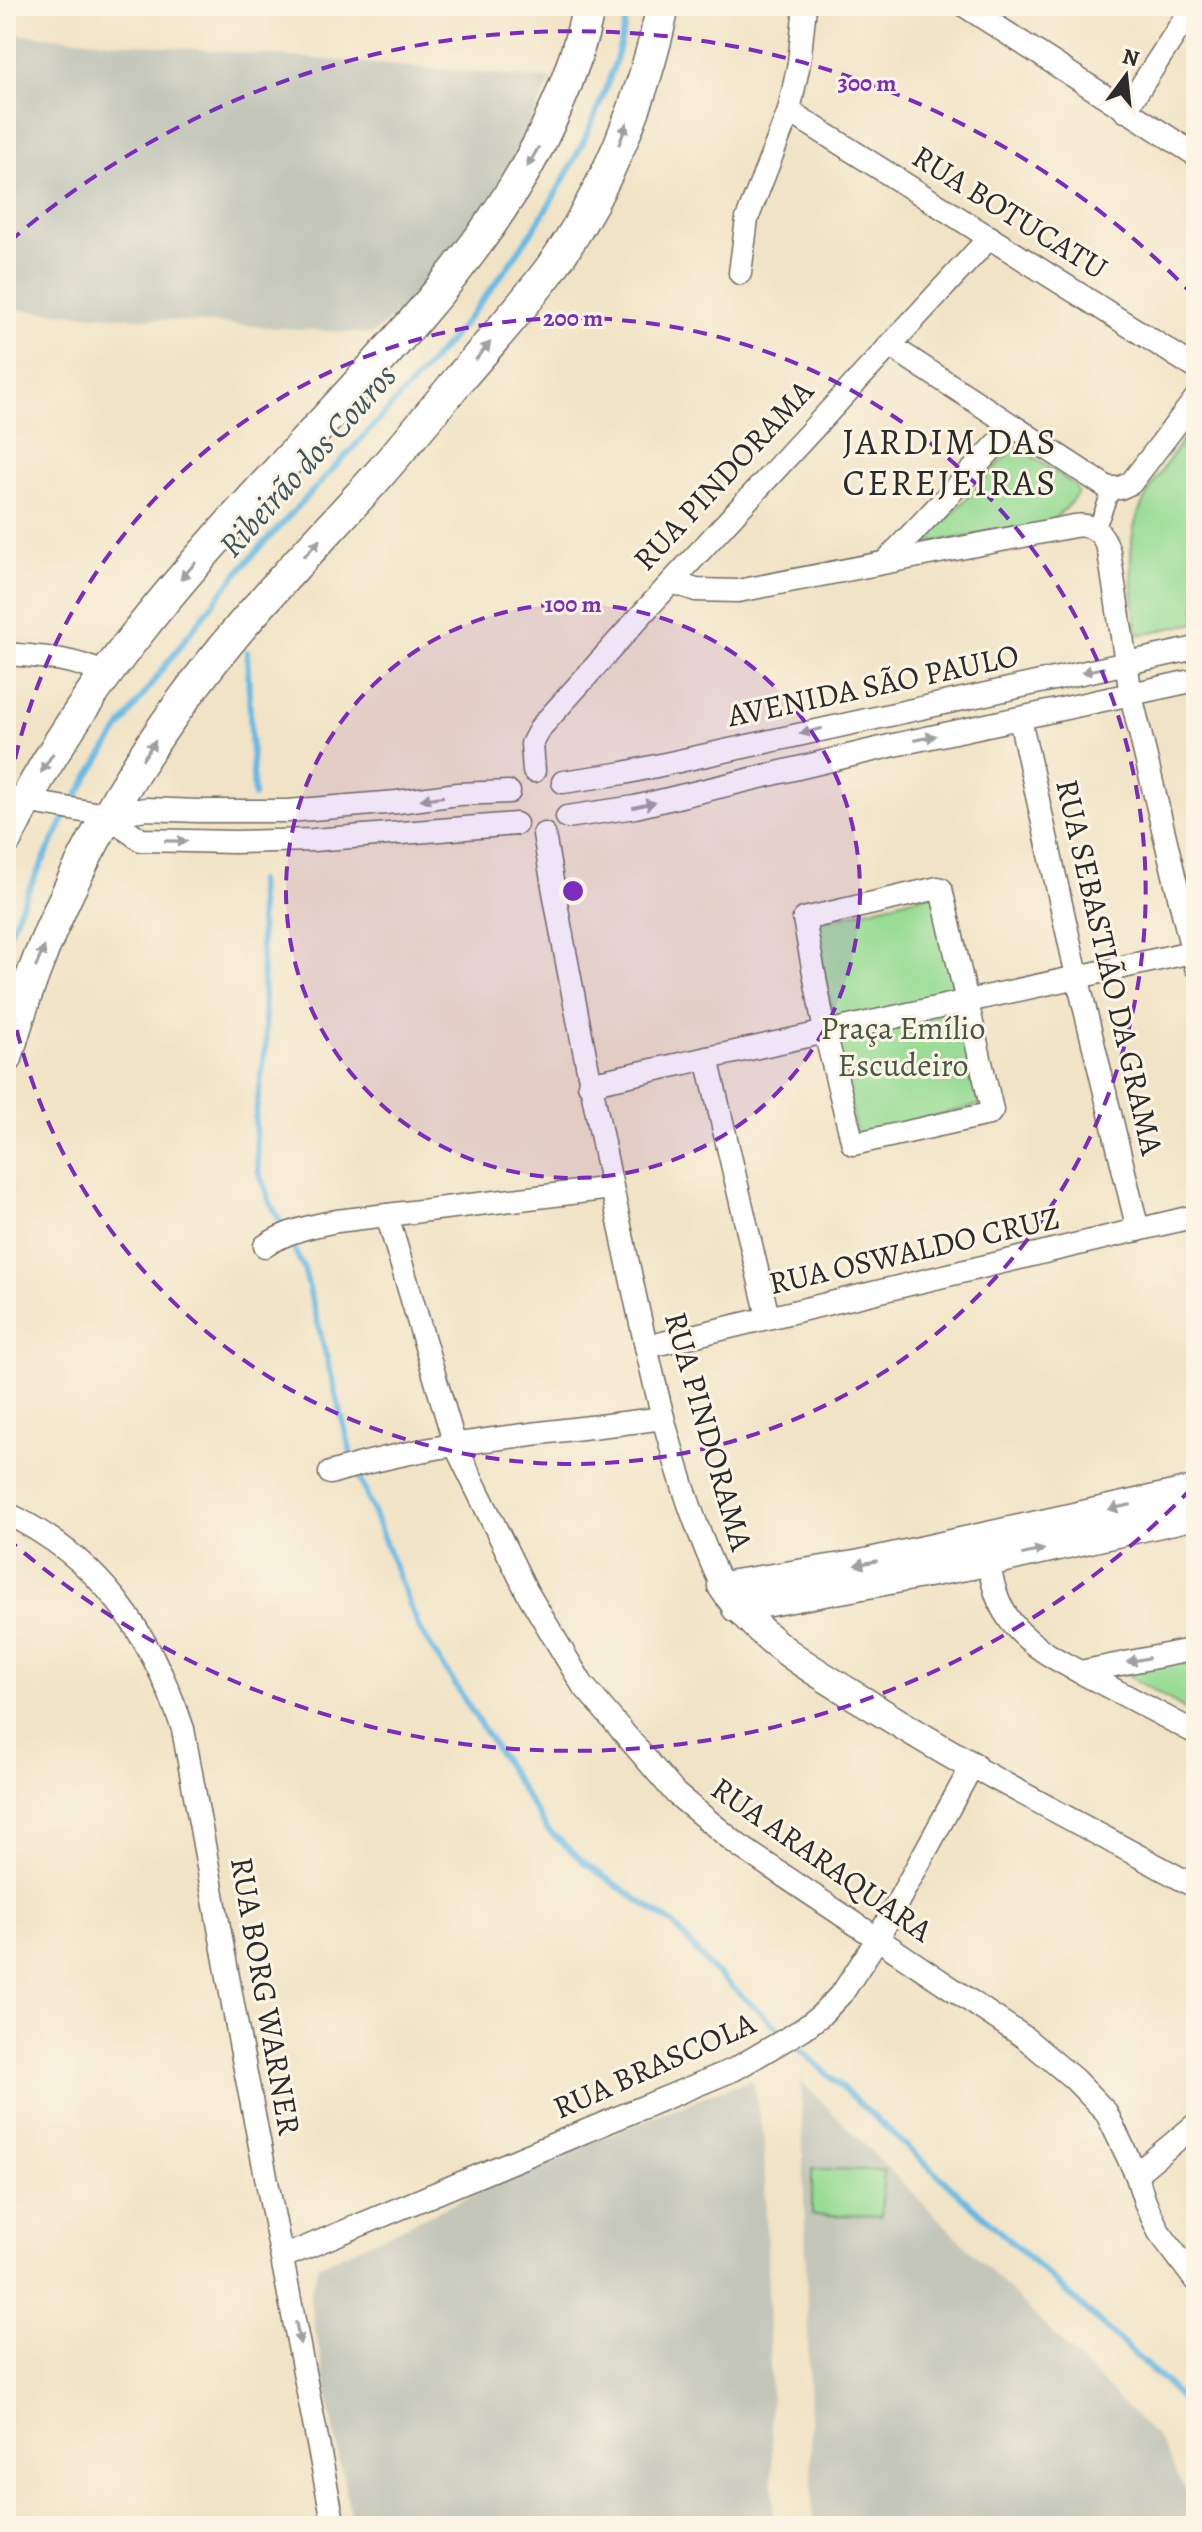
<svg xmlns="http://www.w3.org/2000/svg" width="1202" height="2532" viewBox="0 0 1202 2532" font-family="Alegreya,serif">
  <rect width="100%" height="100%" fill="#fcf5e5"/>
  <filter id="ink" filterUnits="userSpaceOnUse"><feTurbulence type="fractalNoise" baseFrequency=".0125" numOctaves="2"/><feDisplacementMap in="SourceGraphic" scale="16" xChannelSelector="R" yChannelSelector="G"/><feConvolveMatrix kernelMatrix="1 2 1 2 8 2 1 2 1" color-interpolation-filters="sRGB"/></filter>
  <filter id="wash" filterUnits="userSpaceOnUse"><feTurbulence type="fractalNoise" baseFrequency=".006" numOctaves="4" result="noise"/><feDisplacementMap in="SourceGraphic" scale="32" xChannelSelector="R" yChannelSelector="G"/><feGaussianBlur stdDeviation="1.8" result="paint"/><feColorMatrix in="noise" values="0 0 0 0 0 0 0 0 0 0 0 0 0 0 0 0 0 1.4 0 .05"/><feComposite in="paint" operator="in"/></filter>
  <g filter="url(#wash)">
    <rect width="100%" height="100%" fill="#f1e3c5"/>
    <g fill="#c3c6b9">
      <polygon points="6,33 552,79 497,191 413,301 372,334 6,309"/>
      <polygon points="753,2080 764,2142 774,2526 352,2526 309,2295 318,2266 581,2146 710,2094"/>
      <polygon points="801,2081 1159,2440 1187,2493 1186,2526 813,2526"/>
    </g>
    <g fill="#98dc95" stroke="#628460" stroke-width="2">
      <path d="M1196,420V623L1137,635C1134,597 1125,554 1137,517C1147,487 1178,448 1196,420Z"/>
      <polygon points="1016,445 1074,485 1078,493 1067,507 1047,525 925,543"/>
      <polygon points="934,893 980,1105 856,1135 814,923"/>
      <polygon points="1193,1658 1196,1672 1196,1715 1123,1673"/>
      <polygon points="812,2169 884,2170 881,2216 812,2215"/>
    </g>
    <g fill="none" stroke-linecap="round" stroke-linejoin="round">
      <g stroke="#68bae4" stroke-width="6">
        <polyline points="247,652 254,796"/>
        <path d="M72,805C104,748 141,697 180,646C202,617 224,588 248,561C375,419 537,274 604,93C615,65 624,36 628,6"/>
        <polyline points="258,881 266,1042 255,1119 258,1170 269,1200 304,1269 353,1461"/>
        <polyline points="6,942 25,897 66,815"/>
        <polyline points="357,1471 419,1628 547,1829 586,1864 673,1924 709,1966 783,2033"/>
        <polyline points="791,2041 1167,2384 1196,2417"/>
      </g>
    </g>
  </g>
  <g filter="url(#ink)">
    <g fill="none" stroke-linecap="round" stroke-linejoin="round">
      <defs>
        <polyline id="pedestrian" points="1096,530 1112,488"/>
        <g id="minor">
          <polyline points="965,6 1196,155"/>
          <polyline points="789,111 1196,368"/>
          <polyline points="1125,111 1193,6"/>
          <polyline points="740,273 747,219 789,111 799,63 805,6"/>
          <polyline points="889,345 1108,488 1120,488 1131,483 1196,398"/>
          <polyline points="885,562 1013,427"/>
          <path d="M672,582L696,590L738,591L1074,526C1093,523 1104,533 1109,552L1131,695L1196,967"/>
          <path d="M6,654C41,657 73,658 105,674"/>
          <polyline points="1020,719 1077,976 1138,1230"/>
          <polyline points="534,771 532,744 541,727 643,613 990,237"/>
          <polyline points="563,782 624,773 1196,648"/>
          <polyline points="25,801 106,815 146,809 198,811 288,811 397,802 458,794 509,792"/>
          <polyline points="106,815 141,840 235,842 313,840 516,824"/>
          <polyline points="567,817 635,807 894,745 1196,680"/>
          <path d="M544,834C566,965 593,1095 620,1226C646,1346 669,1474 722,1586"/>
          <polygon points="938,888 941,889 992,1110 989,1114 853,1144 825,1032 804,919"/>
          <polyline points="707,1058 768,1317"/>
          <polyline points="589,1084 1196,951"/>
          <polyline points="387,1215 455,1445 527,1592 582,1684 676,1794 738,1845 1024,2037 1074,2079 1106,2112 1136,2174 1145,2202 1159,2232 1196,2281"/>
          <path d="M265,1246C286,1231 312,1226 337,1221L612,1188"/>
          <polyline points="646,1347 1196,1216"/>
          <path d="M330,1473C437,1440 553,1433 663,1418"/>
          <path d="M6,1513C100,1558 150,1632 183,1729L240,2043L334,2526"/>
          <path d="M985,1549C990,1570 994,1595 1005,1613C1027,1650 1074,1668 1109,1687C1138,1702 1167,1718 1196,1733"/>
          <polyline points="1080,1672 1196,1649"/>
          <polyline points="1136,2174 1196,2124"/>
          <polyline points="283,2257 735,2069 803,2029 820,2016 843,1992 878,1938 972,1766 1196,1887"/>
        </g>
        <g id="tertiary">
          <polyline points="736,1608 988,1562 1196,1515"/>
          <path d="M972,1766C935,1746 900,1724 865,1702C812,1670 757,1639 722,1586L861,1564L1196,1490"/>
        </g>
        <g id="secondary">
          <path d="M6,839C85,674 213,542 335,409C445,289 554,171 589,6"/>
          <path d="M6,1058C50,899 133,754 239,629C283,577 330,529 375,479C404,446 432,412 460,378C490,343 521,308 549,271C605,194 644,99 663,6"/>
        </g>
      </defs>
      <use href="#pedestrian" stroke="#706b61" stroke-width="19"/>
      <use href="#minor" stroke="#706b61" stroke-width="25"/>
      <use href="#tertiary" stroke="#706b61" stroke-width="31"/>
      <use href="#secondary" stroke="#706b61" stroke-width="35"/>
      <use href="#pedestrian" stroke="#fff" stroke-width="16"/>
      <use href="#minor" stroke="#fff" stroke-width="22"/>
      <use href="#tertiary" stroke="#fff" stroke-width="28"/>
      <use href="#secondary" stroke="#fff" stroke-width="32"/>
    </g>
    <defs><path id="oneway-solid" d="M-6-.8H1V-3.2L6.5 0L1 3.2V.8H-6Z" transform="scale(2)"/></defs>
    <g fill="#a0a0a0">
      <use href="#oneway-solid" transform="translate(623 134) rotate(-69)"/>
      <use href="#oneway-solid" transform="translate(533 157) rotate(119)"/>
      <use href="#oneway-solid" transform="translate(483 351) rotate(-50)"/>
      <use href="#oneway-solid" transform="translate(312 548) rotate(-47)"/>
      <use href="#oneway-solid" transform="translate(188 571) rotate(131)"/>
      <use href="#oneway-solid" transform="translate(1093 670) rotate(168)"/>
      <use href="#oneway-solid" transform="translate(811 731) rotate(167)"/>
      <use href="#oneway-solid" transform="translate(925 738) rotate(-12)"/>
      <use href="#oneway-solid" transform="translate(149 750) rotate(-56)"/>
      <use href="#oneway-solid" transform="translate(47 763) rotate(122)"/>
      <use href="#oneway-solid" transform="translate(432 798) rotate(172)"/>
      <use href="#oneway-solid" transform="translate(644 805) rotate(-13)"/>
      <use href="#oneway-solid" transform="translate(176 841) rotate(1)"/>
      <use href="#oneway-solid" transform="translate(40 957) rotate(-67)"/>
      <use href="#oneway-solid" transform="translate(1120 1507) rotate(168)"/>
      <use href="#oneway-solid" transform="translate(1033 1552) rotate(-13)"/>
      <use href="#oneway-solid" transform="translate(866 1563) rotate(169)"/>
      <use href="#oneway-solid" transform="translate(1138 1660) rotate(169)"/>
      <use href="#oneway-solid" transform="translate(298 2333) rotate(79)"/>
    </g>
  </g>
  <circle cx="573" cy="891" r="287" fill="#7b2cbf" fill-opacity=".12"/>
  <g fill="none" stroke="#7b2cbf" stroke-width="4" stroke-dasharray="14 10">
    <circle cx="573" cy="891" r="287"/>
    <path d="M6 806A573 573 0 1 1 6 976"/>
    <path d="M1192 1488A860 860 0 0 1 9 1540M9 242A860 860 0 0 1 1192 294"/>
  </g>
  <g text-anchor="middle" stroke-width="6" stroke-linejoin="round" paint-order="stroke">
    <g font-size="32" fill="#2b2b2b" stroke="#fcf5e5">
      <text transform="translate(1010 212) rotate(32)" y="11">RUA BOTUCATU</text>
      <text transform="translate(723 475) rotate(-47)" y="11">RUA PINDORAMA</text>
      <text transform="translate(873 685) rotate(-12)" y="11">AVENIDA SÃO PAULO</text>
      <text transform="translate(1110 967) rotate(77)" y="11">RUA SEBASTIÃO DA GRAMA</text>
      <text transform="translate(914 1250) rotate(-13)" y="11">RUA OSWALDO CRUZ</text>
      <text transform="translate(709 1431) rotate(74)" y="11">RUA PINDORAMA</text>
      <text transform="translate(822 1859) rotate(35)" y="11">RUA ARARAQUARA</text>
      <text transform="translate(266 1996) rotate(80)" y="11">RUA BORG WARNER</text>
      <text transform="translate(654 2065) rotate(-24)" y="11">RUA BRASCOLA</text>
    </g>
    <g font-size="32" fill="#465746" stroke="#fcf5e5">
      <text x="903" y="1039">Praça Emílio<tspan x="903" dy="37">Escudeiro</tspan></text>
    </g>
    <g font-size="34" font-style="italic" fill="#3d5662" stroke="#fcf5e5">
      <text transform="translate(307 460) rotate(-48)" y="12">Ribeirão dos Couros</text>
    </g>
    <g font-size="36" letter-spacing="2" fill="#2b2b2b" stroke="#fcf5e5">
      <text x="950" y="454">JARDIM DAS<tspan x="950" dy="41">CEREJEIRAS</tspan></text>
    </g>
  </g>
  <circle cx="573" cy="891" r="12" fill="#7b2cbf" stroke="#fcf5e5" stroke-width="4"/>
  <g font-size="24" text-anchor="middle" font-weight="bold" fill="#7b2cbf" stroke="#fcf5e5" stroke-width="6" stroke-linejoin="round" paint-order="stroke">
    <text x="867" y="91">300 m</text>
    <text x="573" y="326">200 m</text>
    <text x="573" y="612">100 m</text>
  </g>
  <rect width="1202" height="2532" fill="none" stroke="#fcf5e5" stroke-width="32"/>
  <g transform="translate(1126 76) rotate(15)" stroke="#fcf5e5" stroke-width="6" paint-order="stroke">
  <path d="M0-6L14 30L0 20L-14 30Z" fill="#2b2b2b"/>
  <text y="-12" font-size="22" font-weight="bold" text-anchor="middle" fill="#2b2b2b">N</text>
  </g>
</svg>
